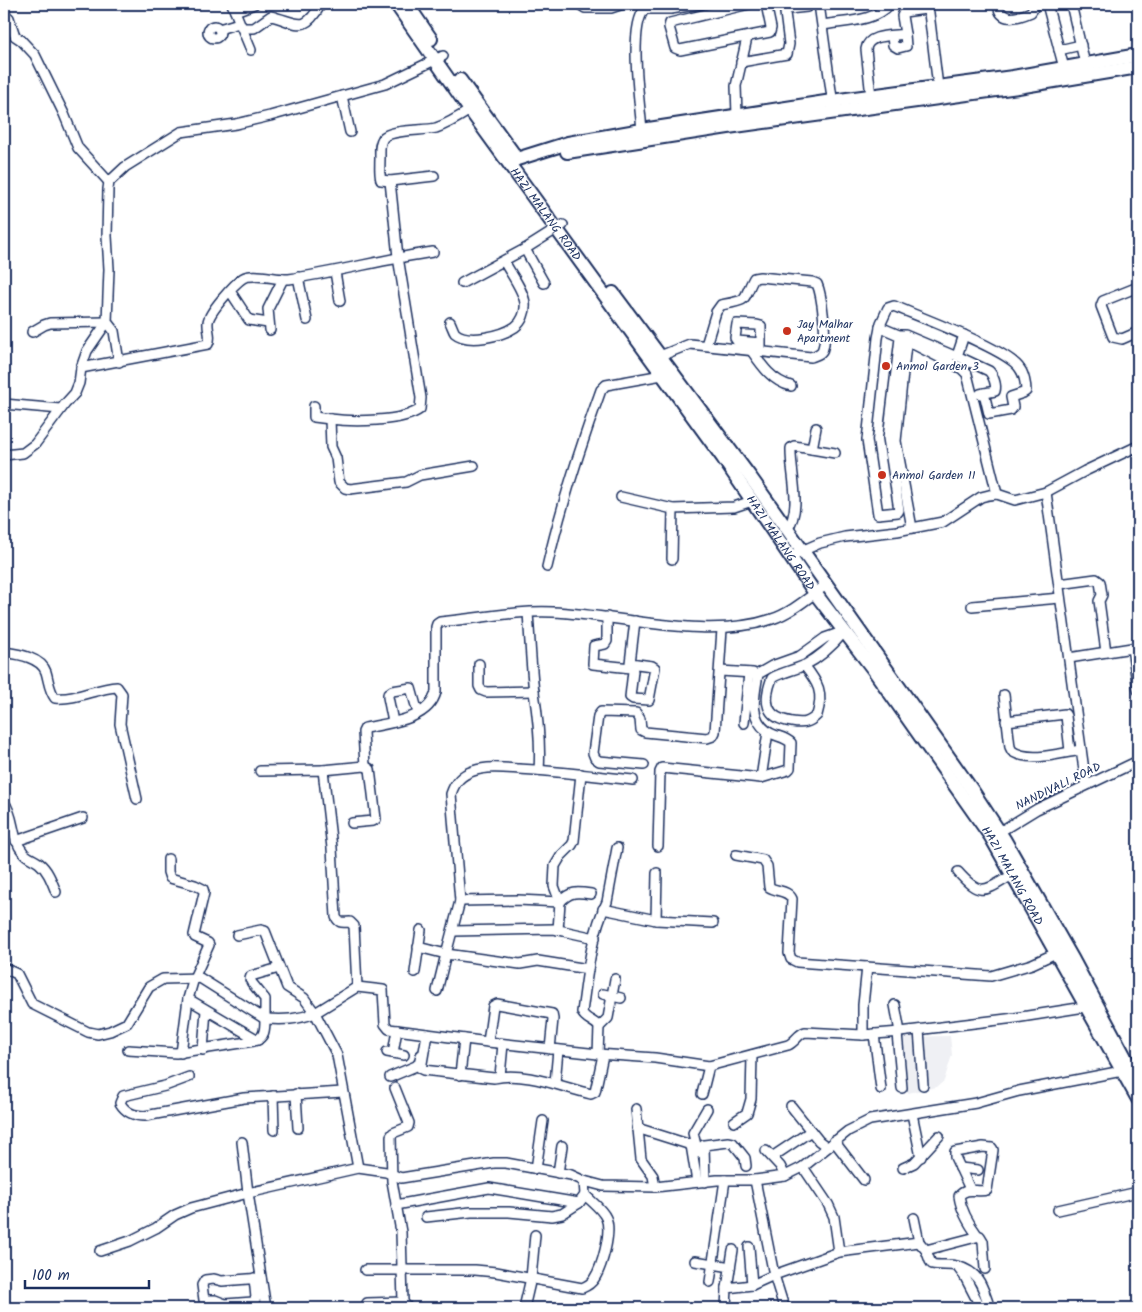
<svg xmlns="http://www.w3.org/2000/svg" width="1142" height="1312" viewBox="0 0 1142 1312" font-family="Kalam,sans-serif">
  <rect width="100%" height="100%" fill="#fff"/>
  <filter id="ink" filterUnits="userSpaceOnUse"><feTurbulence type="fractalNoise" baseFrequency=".02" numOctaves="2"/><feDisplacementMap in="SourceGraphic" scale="10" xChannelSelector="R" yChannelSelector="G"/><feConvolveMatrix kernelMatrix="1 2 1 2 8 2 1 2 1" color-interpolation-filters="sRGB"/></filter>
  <g filter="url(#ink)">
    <polygon fill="#eff0f4" points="950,1036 952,1055 944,1081 937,1087 908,1093 901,1037"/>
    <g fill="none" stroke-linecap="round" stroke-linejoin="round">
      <defs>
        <g id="street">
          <polyline points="232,4 251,50"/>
          <polyline points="579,4 585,8 611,8 623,4"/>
          <polyline points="749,4 670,23 669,27 675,48 680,50 770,32 771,28 766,4"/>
          <polyline points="819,4 833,105"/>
          <path d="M998,4C1000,23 1017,18 1031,12L1033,9V4"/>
          <polyline points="1047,4 1064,68"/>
          <polyline points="1071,4 1085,64"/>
          <polyline points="235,11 254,4"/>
          <polyline points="4,13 9,18 15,36 21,40 35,55 64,114 78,148 109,182"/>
          <path d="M823,25C845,21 875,22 890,4"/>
          <circle cx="214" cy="32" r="6"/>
          <path d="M242,28H254L271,16C299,23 304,34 321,4"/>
          <polyline points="219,29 239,23"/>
          <polyline points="892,36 893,45 898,48 906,46 905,34"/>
          <polyline points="1059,50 1081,45"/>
          <polyline points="741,62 787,54 789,44 785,13 788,9 807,7"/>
          <polyline points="342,96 350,132"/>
          <path d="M871,97L866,49C868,34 892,36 905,34L902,16L904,12L926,9L929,13L938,87"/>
          <polyline points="737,115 736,86 747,38"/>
          <path d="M642,130C640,105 628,26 645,9H671L700,4"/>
          <path d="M434,176L390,181L381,180C379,173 380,165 380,157C380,150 379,144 383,138C390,129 423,131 436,128C448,124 459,117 470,110"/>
          <path d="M390,181L398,257L421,398L420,409C403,422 352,422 330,419L331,447L336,458L339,482L345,488L350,489L406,482L420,475L474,466"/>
          <polyline points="525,249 544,283"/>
          <polyline points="335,272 340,301"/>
          <polyline points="298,277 307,320"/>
          <polyline points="462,283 525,249 563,225"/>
          <polyline points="1138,287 1103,301 1101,306 1113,337 1122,339 1138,332"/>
          <polyline points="230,291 249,320 268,323"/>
          <path d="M450,322C452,326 453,330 455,333C468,344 502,336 515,327C522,322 526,312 525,303C523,289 510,273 504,261"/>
          <polyline points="880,327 901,336 904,339"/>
          <polyline points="270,330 268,309 283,279"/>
          <polyline points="32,332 44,325 50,323 107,322 114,331 119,362"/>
          <path d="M964,335L957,356L989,371C993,375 997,385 995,391L980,394"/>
          <path d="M751,350C762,366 772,381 791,386"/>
          <polyline points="761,351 761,326 757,325 737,324 735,338 737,341 761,343"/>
          <path d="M952,355L905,335H901L900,338L888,438L899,510L898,512L878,514L867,440L878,338L881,323L888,308L894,306C917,316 1010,350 1020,369C1024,374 1026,385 1026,391L1023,393L1011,397L1013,407L1011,410L989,414L984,393"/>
          <path d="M660,356L690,344L811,357C816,355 822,354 823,348C827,337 822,295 817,284L812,282L760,277L754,278C741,302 751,299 721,305L716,312L706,345"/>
          <polyline points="81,368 87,351 107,322 109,269 107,236 108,189 109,182 125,167 181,132 236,124 270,116 385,84 443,56"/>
          <polyline points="4,404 60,409"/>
          <polyline points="314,406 314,417 330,419"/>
          <polyline points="812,449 816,428"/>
          <path d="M4,455L23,453L35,444L65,404L75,393L79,383L81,368L208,344C212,337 207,330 208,322C209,312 235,283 243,278C253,272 277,280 289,279C338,272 384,259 433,252"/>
          <polyline points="1046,492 1086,785"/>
          <polyline points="621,497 673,509 734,507 752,501"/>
          <polyline points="912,528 896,441 905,353 906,347 908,344 913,344 962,369 967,374 997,494"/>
          <path d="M787,530C803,507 790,474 791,448L794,446L835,453"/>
          <polyline points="797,553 820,543 845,537 897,531 943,522 981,497 989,495 997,494 1015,500 1046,492 1085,471 1138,446"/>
          <polyline points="672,559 673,509"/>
          <path d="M547,567C561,506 580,448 601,390L606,385L662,375L666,371"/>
          <polyline points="1059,584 1096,579 1100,582 1102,595 1099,601 1106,652"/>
          <polyline points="972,606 1060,598"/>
          <path d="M528,613C530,639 531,666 534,692C538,718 541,743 539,770"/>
          <polyline points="607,617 607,641 605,644 594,646 593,664 631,668"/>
          <polyline points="1132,648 1138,690"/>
          <path d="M4,652C17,654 41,657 46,672C49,682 49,690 55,698C77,700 96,688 117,687L122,694L120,724L137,799"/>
          <polyline points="1069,658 1138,647"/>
          <polyline points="630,663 652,666 655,668 649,700 633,699 630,697 633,671 630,663 635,621"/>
          <polyline points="479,664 479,686 481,690 486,692 534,691"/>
          <path d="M804,665C818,683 824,692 817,715C809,723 803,724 792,722C765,718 763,701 772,678C782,672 795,670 805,665C821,657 833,645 844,632"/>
          <polyline points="720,671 753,673"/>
          <path d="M1004,695L1010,747L1012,751C1029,763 1062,753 1081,750"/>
          <polyline points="1006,721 1065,714 1066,716 1070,751"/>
          <polyline points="393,722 388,697 388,694 392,691 411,688 418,713"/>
          <polyline points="744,723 749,673"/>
          <polyline points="644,765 599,761 595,758 593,753 598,716 601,712 636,713 640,719 641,730 645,732 707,738 713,736 715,732 722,629"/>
          <path d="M365,766L363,732L365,728C389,723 429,720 436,692V627L437,624L440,622C476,619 518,610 553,612C622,615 706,641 772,619C791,613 809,597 826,585"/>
          <polyline points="323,770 365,766 370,769 376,819 373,821 352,823"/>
          <path d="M260,771L323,770L332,848L336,917C339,924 343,922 350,922L354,926L357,987"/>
          <polyline points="761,778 768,732"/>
          <path d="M4,802C15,817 11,838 23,852C26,857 34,859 39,863C48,870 52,882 56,892"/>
          <polyline points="996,834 1037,809 1138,761"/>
          <polyline points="16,841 83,818"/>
          <path d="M658,846L660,772L662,768L761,778L788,770L790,768L791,743C785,736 775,737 767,731C748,717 755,694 758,674L772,666L800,656L825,638L845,631"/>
          <path d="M736,855L763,860L767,866L769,887C777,892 788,890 792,899L789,953L791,959L797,962L991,976L1032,964L1056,953"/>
          <polyline points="168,859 168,872 170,878 195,885 203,889 204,893 194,935 195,937 208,943 209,945 194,978 188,999 181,1053"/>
          <path d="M958,872C981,898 985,891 1012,875"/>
          <polyline points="460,901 446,954 520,964 538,961 588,969"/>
          <path d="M560,902L518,900L460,901L451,794C455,782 461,775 473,771C488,766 504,768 519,769C557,771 595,776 633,780"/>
          <path d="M560,902C570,891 577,892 591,894"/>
          <polyline points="603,909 656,920 713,923"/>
          <polyline points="656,920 657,873"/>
          <polyline points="558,930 560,902 554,886 555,866 561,856 572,845 574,841 581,774"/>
          <polyline points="454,931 554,929 595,938"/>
          <path d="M237,935L261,930L265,931L287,987L304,998L315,1013L357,987L383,990L385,1024L389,1029L488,1042L598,1054L655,1058L709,1066L788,1045C795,1042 798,1034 805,1032L863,1035L900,1032L1015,1018L1091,1006"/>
          <polyline points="418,947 446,954 437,991"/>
          <polyline points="4,968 17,974 32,1004 88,1032 98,1034 110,1031 127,1023 149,987 163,979 200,978 265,1019 265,999 252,983 250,979 251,976 279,968"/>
          <polyline points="415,972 421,930"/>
          <polyline points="603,994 621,998"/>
          <polyline points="188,999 258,1040"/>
          <polyline points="895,1005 900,1032"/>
          <polyline points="599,1027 608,1018 615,979"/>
          <polyline points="919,1030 923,1085"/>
          <polyline points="897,1033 902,1088"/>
          <path d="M427,1034L421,1069L423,1070L494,1078C525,1071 561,1087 591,1094L595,1092L603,1055"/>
          <polyline points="874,1034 881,1089"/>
          <polyline points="863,1035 863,1005 867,967"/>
          <polyline points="488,1042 493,1006 497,1004 552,1014 553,1019 550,1049"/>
          <path d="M128,1050L176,1053L254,1041C265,1038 265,1029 265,1019C284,1020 297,1020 315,1013L337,1055L358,1168"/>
          <polyline points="203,1050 206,1010"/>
          <polyline points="387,1052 404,1055"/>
          <polyline points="393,1053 397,1030"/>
          <path d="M598,1054L599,1027C594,1020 585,1020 582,1012C587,977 591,933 607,902L617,848"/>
          <polyline points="460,1075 464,1039"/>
          <polyline points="500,1076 503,1044"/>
          <path d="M189,1077L165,1086L123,1096L120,1103C126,1113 134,1116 145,1116L244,1098L343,1092"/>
          <polyline points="390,1077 416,1066 419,1063 421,1055"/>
          <polyline points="555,1083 558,1050"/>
          <polyline points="395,1088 409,1123 408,1127 393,1133 391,1136 392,1181 401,1232 403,1302 408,1308"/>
          <polyline points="296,1094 298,1128"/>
          <polyline points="702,1094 709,1066"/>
          <polyline points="273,1096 274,1130"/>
          <polyline points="791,1106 819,1141 827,1147"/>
          <polyline points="636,1109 641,1159 653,1176 655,1187"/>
          <polyline points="912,1114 921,1157"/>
          <polyline points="734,1122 747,1113 751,1099 752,1055"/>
          <polyline points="637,1128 691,1145 697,1182"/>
          <polyline points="834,1141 864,1180"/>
          <polyline points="242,1142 248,1193 265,1302"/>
          <polyline points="766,1151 780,1166 785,1176"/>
          <polyline points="698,1153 693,1133 707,1109"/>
          <polyline points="772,1157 811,1131"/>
          <polyline points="903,1168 914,1163 939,1136"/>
          <polyline points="960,1168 978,1170"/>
          <polyline points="536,1169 543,1121"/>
          <polyline points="558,1173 562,1146"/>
          <polyline points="705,1182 704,1145 728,1142 733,1143 745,1158 746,1166"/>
          <path d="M970,1189L955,1157V1152L983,1147L992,1148L993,1150L987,1190C977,1193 967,1186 959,1196C961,1210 969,1224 978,1236"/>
          <polyline points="396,1205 489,1188 579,1203 585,1195"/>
          <polyline points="1058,1210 1138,1192"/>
          <polyline points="426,1217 471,1212 509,1212 552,1216 562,1214 579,1203"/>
          <path d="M919,1242L926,1250L930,1261L932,1264C940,1266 949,1264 957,1266C981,1273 982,1287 990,1308"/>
          <polyline points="749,1247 752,1285"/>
          <polyline points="926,1250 980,1236 983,1241 985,1269"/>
          <polyline points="100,1251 130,1241 156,1228 175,1215 191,1208 248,1193 358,1168 386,1172 401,1178 494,1163 506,1163 571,1175 584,1181 603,1186 655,1187 717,1180 755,1180 785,1176 803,1167 848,1131 870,1120 976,1103 1019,1091 1122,1071 1138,1065"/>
          <polyline points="839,1252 919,1242 914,1218"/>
          <polyline points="695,1261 725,1266"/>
          <polyline points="959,1269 965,1277 981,1308"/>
          <path d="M365,1270H475L496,1272L582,1288C587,1286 591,1284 594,1279C602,1267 612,1232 606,1218C602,1209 592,1202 585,1195L584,1181"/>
          <polyline points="254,1278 256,1298 253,1302 225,1304 215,1300 204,1300 202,1285 205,1280 214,1279 222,1281 261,1278"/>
          <polyline points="710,1282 725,1180"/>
          <polyline points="727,1288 733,1250"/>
          <polyline points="367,1303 403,1302"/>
          <polyline points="524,1308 531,1278 535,1235"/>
          <polyline points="726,1308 727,1288 752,1285 774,1275 755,1180"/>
          <polyline points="788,1308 784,1307 774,1275 839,1252 834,1217 828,1204 803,1167"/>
        </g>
        <g id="secondary">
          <path id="s1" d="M396,4L470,110L723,458L815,593L873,669L991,837L1138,1099"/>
          <polyline points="407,4 431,39"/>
          <polyline points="460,80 513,153"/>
          <polyline points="567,152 728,127 1018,87 1138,67"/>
          <polyline points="510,163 517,159 568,143 642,130 832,101 1013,77 1138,55"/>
          <polyline points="613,293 751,478 972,790 1004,839 1073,960 1138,1081"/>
        </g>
      </defs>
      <use href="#street" stroke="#1b2f5e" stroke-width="12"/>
      <use href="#secondary" stroke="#1b2f5e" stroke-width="16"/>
      <use href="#street" stroke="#fff" stroke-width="9"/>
      <use href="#secondary" stroke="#fff" stroke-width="12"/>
    </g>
  </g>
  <g fill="#c8321e" stroke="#fff" stroke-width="2">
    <circle cx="787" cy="331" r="5"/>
    <circle cx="886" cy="366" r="5"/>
    <circle cx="882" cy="475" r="5"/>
  </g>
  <g text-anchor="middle" stroke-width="4" stroke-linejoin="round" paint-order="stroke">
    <g font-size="12" fill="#1b2f5e" stroke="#fff">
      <text dy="4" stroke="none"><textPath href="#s1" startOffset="258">HAZI MALANG ROAD</textPath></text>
      <text dy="4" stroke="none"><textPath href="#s1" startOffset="662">HAZI MALANG ROAD</textPath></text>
      <text transform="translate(1058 786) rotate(-26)" y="4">NANDIVALI ROAD</text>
      <text dy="4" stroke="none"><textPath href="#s1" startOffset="1068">HAZI MALANG ROAD</textPath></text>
    </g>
    <g font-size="12" fill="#1b2f5e" stroke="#fff" text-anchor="start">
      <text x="797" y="328">Jay Malhar<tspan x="797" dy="14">Apartment</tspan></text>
      <text x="896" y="370">Anmol Garden 3</text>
      <text x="892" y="479">Anmol Garden 11</text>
    </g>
  </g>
  <rect width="1142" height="1312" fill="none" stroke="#fff" stroke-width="20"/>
  <rect x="10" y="10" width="1122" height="1292" fill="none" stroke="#1b2f5e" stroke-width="2" filter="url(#ink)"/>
  <path d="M25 1280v8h124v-8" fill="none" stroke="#1b2f5e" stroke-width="2.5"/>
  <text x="32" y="1280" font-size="15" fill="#1b2f5e" stroke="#ffffff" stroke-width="4" paint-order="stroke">100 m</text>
</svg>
